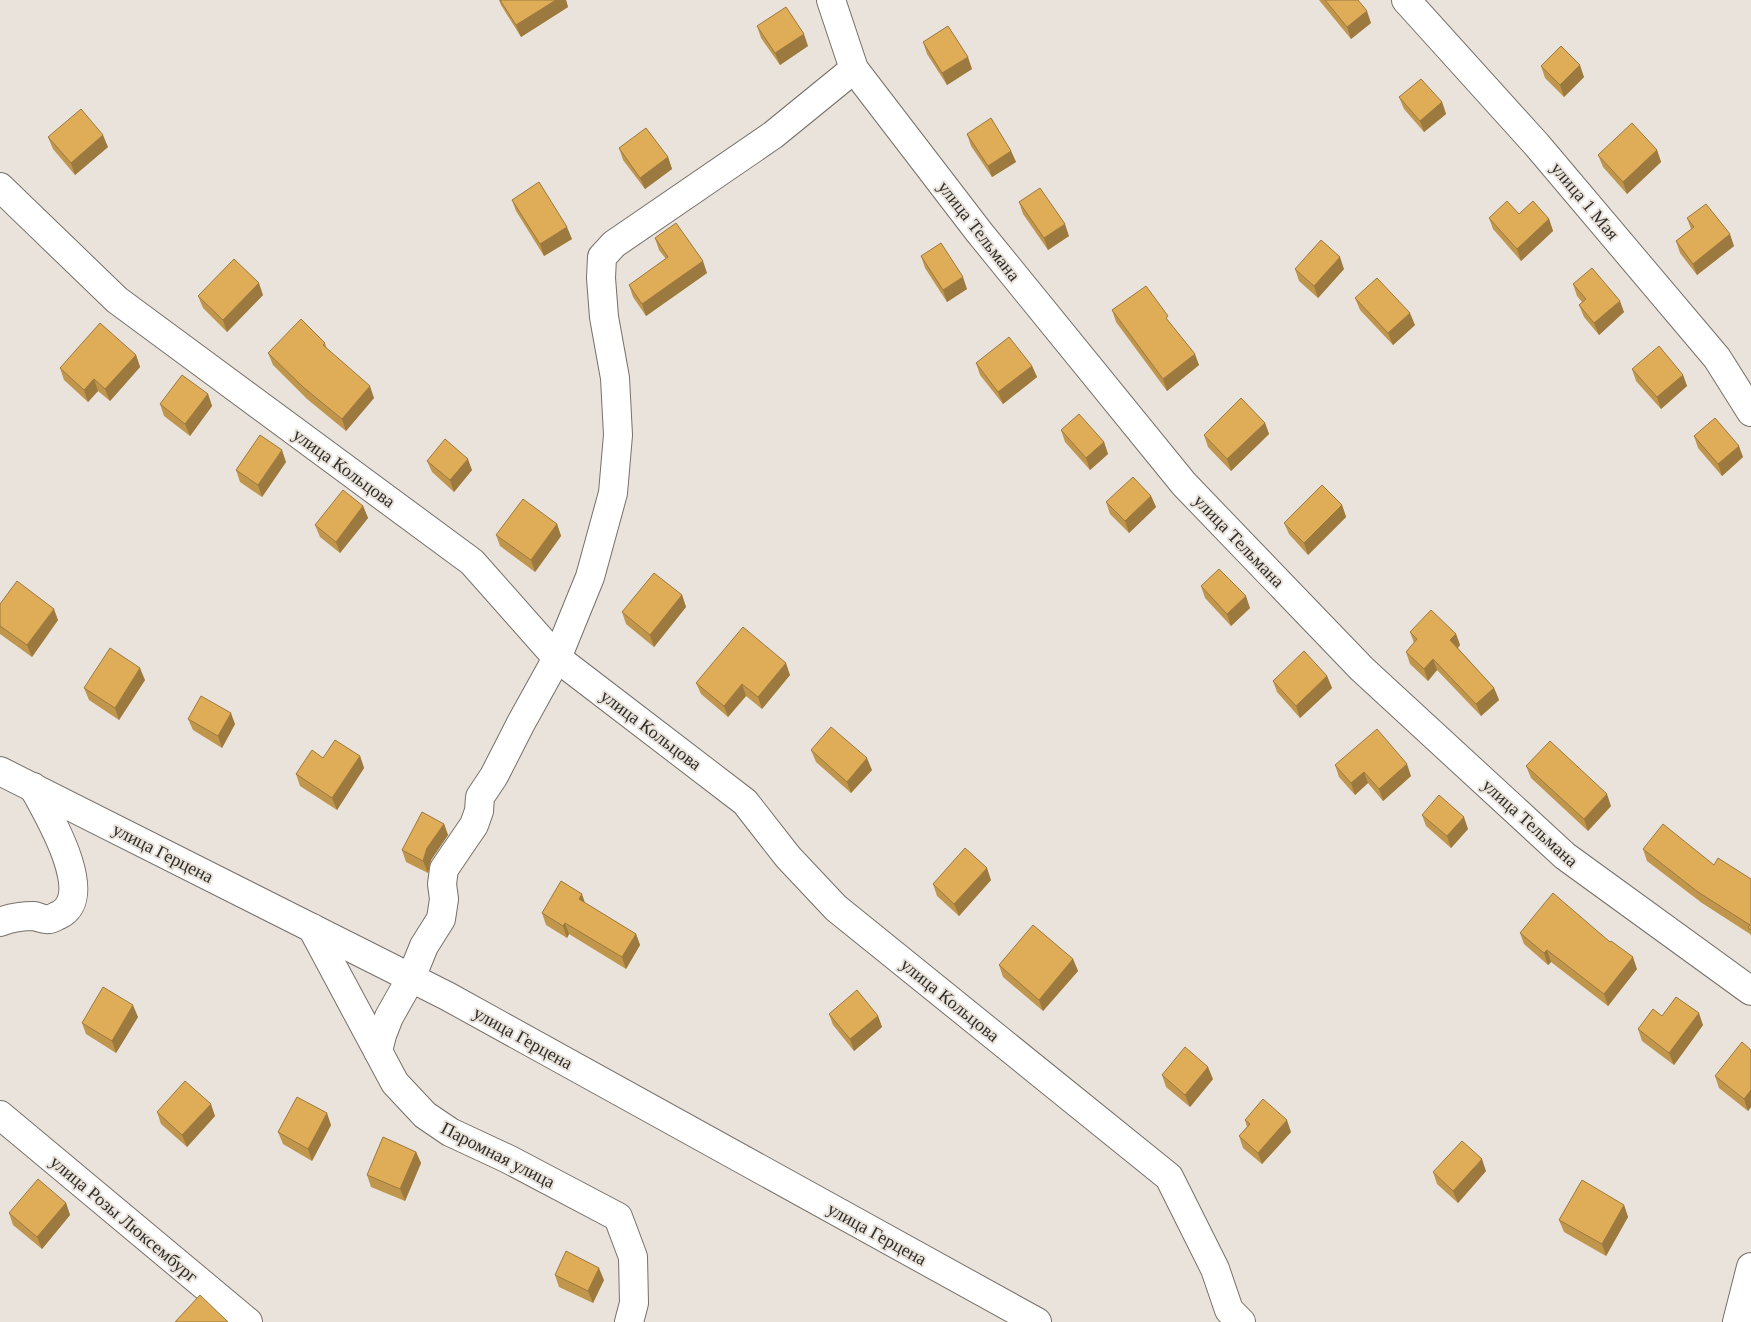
<svg xmlns="http://www.w3.org/2000/svg" width="1751" height="1322" viewBox="0 0 1751 1322" font-family="Georgia,serif">
  <rect width="100%" height="100%" fill="#e9e3db"/>
  <g fill="none" stroke-linecap="round" stroke-linejoin="round">
    <defs>
      <g id="minor">
        <polyline points="831,0 854,69 979,232 1184,484 1362,669 1565,856 1751,991"/>
        <polyline points="1406,0 1537,145 1717,358 1751,412"/>
        <polyline points="0,187 117,300 472,562 557,658 745,802 788,857 836,908 1169,1177 1215,1269 1229,1310 1241,1322"/>
        <polyline points="0,771 447,996 1037,1322"/>
        <path d="M0,922C10,918 23,916 34,916C39,917 44,920 49,919C52,919 56,916 59,915C98,896 46,811 33,787"/>
        <polyline points="312,928 395,1083 425,1115 450,1132 508,1159 618,1217 633,1257 634,1303 629,1322"/>
        <polyline points="378,1051 382,1035 389,1017 411,978 424,946 441,919 444,899 442,884 444,869 474,825 479,811 480,797 494,776 521,723 557,658 590,577 613,493 618,435 615,378 604,317 601,278 602,257 614,244 773,135 854,69"/>
        <polyline points="0,1115 248,1322"/>
        <polyline points="1737,1322 1751,1267"/>
      </g>
    </defs>
    <use href="#minor" stroke="#767069" stroke-width="30"/>
    <use href="#minor" stroke="#fff" stroke-width="28"/>
  </g>
  <g fill="#c0954c">
    <polygon points="499,0 566,0 568,7 521,37 501,5"/>
    <polygon points="1319,0 1358,0 1371,23 1351,39"/>
    <polygon points="757,26 808,46 780,65 761,38"/>
    <polygon points="923,42 972,69 947,85 927,54"/>
    <polygon points="1541,66 1584,77 1564,97 1545,78"/>
    <polygon points="1399,97 1442,102 1446,114 1424,132 1404,109"/>
    <polygon points="967,134 1011,151 1016,162 992,177 971,146"/>
    <polygon points="48,137 108,147 75,175 53,149"/>
    <polygon points="619,148 668,157 672,169 645,189 623,160"/>
    <polygon points="1657,150 1661,162 1627,194 1603,167 1598,155"/>
    <polygon points="512,200 572,239 544,256 516,211"/>
    <polygon points="1019,202 1069,236 1048,250 1023,214"/>
    <polygon points="1519,214 1549,219 1553,231 1521,261 1493,229 1489,218"/>
    <polygon points="1687,218 1734,246 1697,275 1680,253 1676,241 1691,229"/>
    <polygon points="655,238 707,273 646,316 633,297 629,285 666,259 659,250"/>
    <polygon points="921,256 967,289 947,302 925,268"/>
    <polygon points="1295,269 1344,269 1318,298 1299,281"/>
    <polygon points="1573,284 1624,312 1599,335 1584,317 1579,305 1582,302 1577,296"/>
    <polygon points="263,295 227,332 203,308 198,296"/>
    <polygon points="1355,298 1415,325 1393,345 1360,310"/>
    <polygon points="1112,310 1170,323 1199,365 1167,391 1116,322"/>
    <polygon points="325,343 327,349 374,398 346,431 307,399 273,365 268,353"/>
    <polygon points="136,355 140,367 110,401 98,391 88,402 64,380 60,368"/>
    <polygon points="976,363 1032,366 1037,377 1003,404 980,375"/>
    <polygon points="1632,369 1683,375 1687,386 1661,409 1636,381"/>
    <polygon points="208,394 212,406 190,436 164,416 160,404"/>
    <polygon points="1265,423 1269,434 1231,471 1208,447 1204,435"/>
    <polygon points="1061,430 1104,442 1108,454 1090,470 1065,442"/>
    <polygon points="1694,436 1743,457 1722,476 1698,448"/>
    <polygon points="427,461 472,470 454,492 432,472"/>
    <polygon points="286,462 262,497 240,482 236,470"/>
    <polygon points="1151,496 1156,507 1129,533 1110,514 1106,502"/>
    <polygon points="1342,505 1346,517 1308,555 1289,534 1284,523"/>
    <polygon points="363,506 368,518 340,553 320,537 315,525"/>
    <polygon points="557,524 561,536 535,572 500,546 496,535"/>
    <polygon points="1201,586 1250,608 1231,626 1205,598"/>
    <polygon points="682,595 686,607 654,647 626,624 622,612"/>
    <polygon points="0,604 58,620 32,657 0,634"/>
    <polygon points="1410,632 1456,634 1460,645 1458,648 1494,688 1499,700 1481,716 1437,670 1428,681 1410,664 1406,652 1414,643"/>
    <polygon points="790,675 762,709 746,696 728,717 701,694 696,683"/>
    <polygon points="1327,676 1332,688 1300,718 1277,692 1273,681"/>
    <polygon points="145,680 119,720 89,700 84,688"/>
    <polygon points="188,719 235,724 222,748 193,730"/>
    <polygon points="811,750 872,770 851,793 816,762"/>
    <polygon points="360,756 364,768 337,810 300,786 296,774 323,758"/>
    <polygon points="1335,765 1411,776 1383,801 1368,783 1355,795 1339,777"/>
    <polygon points="1526,766 1611,806 1588,831 1531,778"/>
    <polygon points="1422,815 1468,829 1451,848 1426,826"/>
    <polygon points="444,824 448,835 431,860 428,873 406,862 402,850"/>
    <polygon points="1643,849 1714,865 1751,879 1751,936 1750,934 1702,903 1647,861"/>
    <polygon points="991,880 959,916 937,896 933,884"/>
    <polygon points="585,903 636,934 640,945 626,969 569,934 567,938 546,925 542,913"/>
    <polygon points="1520,933 1637,969 1608,1006 1551,962 1548,965 1524,944"/>
    <polygon points="1073,959 1078,971 1043,1011 1003,977 999,965"/>
    <polygon points="829,1014 878,1016 882,1027 854,1051 833,1025"/>
    <polygon points="1662,1016 1703,1025 1674,1065 1642,1041 1638,1029"/>
    <polygon points="138,1017 116,1053 86,1034 82,1023"/>
    <polygon points="1751,1050 1751,1107 1748,1111 1719,1088 1715,1076"/>
    <polygon points="1162,1075 1213,1079 1190,1107 1166,1087"/>
    <polygon points="157,1112 215,1116 187,1147 161,1124"/>
    <polygon points="1245,1120 1291,1132 1262,1164 1243,1148 1239,1136 1247,1127"/>
    <polygon points="331,1125 312,1161 283,1144 278,1132"/>
    <polygon points="416,1152 421,1163 405,1201 371,1187 367,1175"/>
    <polygon points="1486,1171 1458,1203 1437,1184 1433,1172"/>
    <polygon points="66,1203 70,1215 42,1249 13,1225 9,1213"/>
    <polygon points="1624,1205 1628,1217 1606,1256 1564,1232 1559,1220"/>
    <polygon points="555,1275 604,1280 593,1303 559,1287"/>
  </g>
  <g fill="#9c793e">
    <polygon points="556,0 566,0 568,7 521,37 516,25"/>
    <polygon points="1367,11 1371,23 1351,39 1347,27"/>
    <polygon points="804,34 808,46 780,65 775,53"/>
    <polygon points="968,57 972,69 947,85 942,73"/>
    <polygon points="1580,65 1584,77 1564,97 1560,85"/>
    <polygon points="1442,102 1446,114 1424,132 1420,121"/>
    <polygon points="103,135 108,147 75,175 71,163"/>
    <polygon points="1657,150 1661,162 1627,194 1623,182"/>
    <polygon points="1011,151 1016,162 992,177 988,166"/>
    <polygon points="668,157 672,169 645,189 640,178"/>
    <polygon points="1549,219 1553,231 1521,261 1517,249"/>
    <polygon points="1065,224 1069,236 1048,250 1044,238"/>
    <polygon points="567,227 572,239 544,256 540,244"/>
    <polygon points="1730,234 1734,246 1697,275 1693,264"/>
    <polygon points="1340,257 1344,269 1318,298 1314,286"/>
    <polygon points="703,261 707,273 646,316 642,304"/>
    <polygon points="963,277 967,289 947,302 943,290"/>
    <polygon points="259,283 263,295 227,332 223,320"/>
    <polygon points="1620,301 1624,312 1599,335 1594,323"/>
    <polygon points="1410,313 1415,325 1393,345 1388,333"/>
    <polygon points="1195,354 1199,365 1167,391 1163,379"/>
    <polygon points="136,355 140,367 110,401 105,389"/>
    <polygon points="1032,366 1037,377 1003,404 998,392"/>
    <polygon points="1683,375 1687,386 1661,409 1657,397"/>
    <polygon points="94,379 98,391 88,402 84,390"/>
    <polygon points="370,386 374,398 346,431 342,419"/>
    <polygon points="208,394 212,406 190,436 185,424"/>
    <polygon points="1265,423 1269,434 1231,471 1227,459"/>
    <polygon points="1104,442 1108,454 1090,470 1086,458"/>
    <polygon points="1739,446 1743,457 1722,476 1718,464"/>
    <polygon points="282,450 286,462 262,497 258,485"/>
    <polygon points="468,459 472,470 454,492 450,480"/>
    <polygon points="1151,496 1156,507 1129,533 1125,521"/>
    <polygon points="1342,505 1346,517 1308,555 1304,543"/>
    <polygon points="363,506 368,518 340,553 336,542"/>
    <polygon points="557,524 561,536 535,572 531,560"/>
    <polygon points="682,595 686,607 654,647 650,635"/>
    <polygon points="1246,596 1250,608 1231,626 1227,614"/>
    <polygon points="54,609 58,620 32,657 27,645"/>
    <polygon points="1456,634 1460,645 1455,651 1450,640"/>
    <polygon points="1433,659 1437,670 1428,681 1424,669"/>
    <polygon points="786,663 790,675 762,709 758,697"/>
    <polygon points="140,668 145,680 119,720 115,708"/>
    <polygon points="1327,676 1332,688 1300,718 1296,706"/>
    <polygon points="742,684 746,696 728,717 724,706"/>
    <polygon points="1494,688 1499,700 1481,716 1476,704"/>
    <polygon points="231,713 235,724 222,748 218,736"/>
    <polygon points="360,756 364,768 337,810 332,798"/>
    <polygon points="867,758 872,770 851,793 847,782"/>
    <polygon points="1407,764 1411,776 1383,801 1379,789"/>
    <polygon points="1364,772 1368,783 1355,795 1351,783"/>
    <polygon points="1607,794 1611,806 1588,831 1584,819"/>
    <polygon points="1464,817 1468,829 1451,848 1447,836"/>
    <polygon points="444,824 448,835 431,860 428,873 423,861 427,848"/>
    <polygon points="987,868 991,880 959,916 954,904"/>
    <polygon points="582,894 586,906 579,899"/>
    <polygon points="565,923 569,934 567,938 563,926"/>
    <polygon points="636,934 640,945 626,969 622,957"/>
    <polygon points="1547,950 1551,962 1548,965 1544,953"/>
    <polygon points="1633,957 1637,969 1608,1006 1604,994"/>
    <polygon points="1073,959 1078,971 1043,1011 1039,1000"/>
    <polygon points="133,1005 138,1017 116,1053 112,1041"/>
    <polygon points="1699,1013 1703,1025 1674,1065 1669,1053"/>
    <polygon points="878,1016 882,1027 854,1051 850,1039"/>
    <polygon points="1208,1067 1213,1079 1190,1107 1185,1095"/>
    <polygon points="1751,1090 1751,1107 1748,1111 1744,1099"/>
    <polygon points="211,1104 215,1116 187,1147 182,1135"/>
    <polygon points="327,1113 331,1125 312,1161 308,1149"/>
    <polygon points="1287,1120 1291,1132 1262,1164 1258,1153"/>
    <polygon points="416,1152 421,1163 405,1201 400,1189"/>
    <polygon points="1482,1159 1486,1171 1458,1203 1453,1191"/>
    <polygon points="66,1203 70,1215 42,1249 37,1237"/>
    <polygon points="1624,1205 1628,1217 1606,1256 1602,1244"/>
    <polygon points="599,1268 604,1280 593,1303 588,1291"/>
  </g>
  <g fill="#dfad58" stroke="#9c793e">
    <polygon points="500,0 556,0 516,25"/>
    <polygon points="1325,0 1358,0 1367,11 1347,27"/>
    <polygon points="786,7 804,34 775,53 757,26"/>
    <polygon points="948,26 968,57 942,73 923,42"/>
    <polygon points="1561,46 1580,65 1560,85 1541,66"/>
    <polygon points="1421,79 1442,102 1420,121 1399,97"/>
    <polygon points="81,109 103,135 71,163 48,137"/>
    <polygon points="991,118 1011,151 988,166 967,134"/>
    <polygon points="1632,123 1657,150 1623,182 1598,155"/>
    <polygon points="646,128 668,157 640,178 619,148"/>
    <polygon points="539,182 567,227 540,244 512,200"/>
    <polygon points="1040,188 1065,224 1044,238 1019,202"/>
    <polygon points="1507,201 1519,214 1533,201 1549,219 1517,249 1489,218"/>
    <polygon points="1706,204 1730,234 1693,264 1676,241 1694,227 1687,218"/>
    <polygon points="676,223 703,261 642,304 629,285 668,257 655,238"/>
    <polygon points="1321,240 1340,257 1314,286 1295,269"/>
    <polygon points="941,243 963,277 943,290 921,256"/>
    <polygon points="234,259 259,283 223,320 198,296"/>
    <polygon points="1592,268 1620,301 1594,323 1579,305 1586,299 1573,284"/>
    <polygon points="1377,278 1410,313 1388,333 1355,298"/>
    <polygon points="1146,286 1168,316 1166,318 1195,354 1163,379 1112,310"/>
    <polygon points="301,319 325,343 323,345 370,386 342,419 303,387 268,353"/>
    <polygon points="100,323 136,355 105,389 94,379 84,390 60,368"/>
    <polygon points="1009,337 1032,366 998,392 976,363"/>
    <polygon points="1659,346 1683,375 1657,397 1632,369"/>
    <polygon points="182,375 208,394 185,424 160,404"/>
    <polygon points="1241,398 1265,423 1227,459 1204,435"/>
    <polygon points="1079,414 1104,442 1086,458 1061,430"/>
    <polygon points="1715,418 1739,446 1718,464 1694,436"/>
    <polygon points="260,435 282,450 258,485 236,470"/>
    <polygon points="445,439 468,459 450,480 427,461"/>
    <polygon points="1133,477 1151,496 1125,521 1106,502"/>
    <polygon points="1322,485 1342,505 1304,543 1284,523"/>
    <polygon points="343,490 363,506 336,542 315,525"/>
    <polygon points="523,499 557,524 531,560 496,535"/>
    <polygon points="1219,569 1246,596 1227,614 1201,586"/>
    <polygon points="654,573 682,595 650,635 622,612"/>
    <polygon points="17,581 54,609 27,645 0,626 0,604"/>
    <polygon points="1431,610 1456,634 1450,640 1494,688 1476,704 1433,659 1424,669 1406,652 1417,639 1410,632"/>
    <polygon points="743,627 786,663 758,697 742,684 724,706 696,683"/>
    <polygon points="110,648 140,668 115,708 84,688"/>
    <polygon points="1304,651 1327,676 1296,706 1273,681"/>
    <polygon points="201,696 231,713 218,736 188,719"/>
    <polygon points="831,727 867,758 847,782 811,750"/>
    <polygon points="1377,729 1407,764 1379,789 1364,772 1351,783 1335,765"/>
    <polygon points="335,740 360,756 332,798 296,774 312,750 323,758"/>
    <polygon points="1550,741 1607,794 1584,819 1526,766"/>
    <polygon points="1439,795 1464,817 1447,836 1422,815"/>
    <polygon points="422,812 444,824 427,848 423,861 402,850"/>
    <polygon points="1663,824 1714,865 1718,858 1751,879 1751,930 1748,928 1750,925 1698,892 1643,849"/>
    <polygon points="965,848 987,868 954,904 933,884"/>
    <polygon points="561,881 582,894 579,899 636,934 622,957 565,923 563,926 542,913"/>
    <polygon points="1553,893 1610,942 1611,941 1633,957 1604,994 1547,950 1544,953 1520,933"/>
    <polygon points="1033,925 1073,959 1039,1000 999,965"/>
    <polygon points="103,987 133,1005 112,1041 82,1023"/>
    <polygon points="857,990 878,1016 850,1039 829,1014"/>
    <polygon points="1676,997 1699,1013 1669,1053 1638,1029 1653,1009 1662,1016"/>
    <polygon points="1742,1042 1751,1050 1751,1090 1744,1099 1715,1076"/>
    <polygon points="1185,1047 1208,1067 1185,1095 1162,1075"/>
    <polygon points="185,1081 211,1104 182,1135 157,1112"/>
    <polygon points="297,1097 327,1113 308,1149 278,1132"/>
    <polygon points="1263,1099 1287,1120 1258,1153 1239,1136 1250,1124 1245,1120"/>
    <polygon points="383,1137 416,1152 400,1189 367,1175"/>
    <polygon points="1462,1141 1482,1159 1453,1191 1433,1172"/>
    <polygon points="38,1179 66,1203 37,1237 9,1213"/>
    <polygon points="1582,1180 1624,1205 1602,1244 1559,1220"/>
    <polygon points="566,1251 599,1268 588,1291 555,1275"/>
    <polygon points="200,1295 228,1322 175,1322"/>
  </g>
  <g text-anchor="middle" stroke-width="4" stroke-linejoin="round" paint-order="stroke">
    <g font-size="18" fill="#2f2d2a" stroke="#e9e3db">
      <text transform="translate(1585 201) rotate(50)" y="6">улица 1 Мая</text>
      <text transform="translate(979 231) rotate(52)" y="6">улица Тельмана</text>
      <text transform="translate(344 468) rotate(36)" y="6">улица Кольцова</text>
      <text transform="translate(1239 541) rotate(46)" y="6">улица Тельмана</text>
      <text transform="translate(651 730) rotate(37)" y="6">улица Кольцова</text>
      <text transform="translate(1530 823) rotate(42)" y="6">улица Тельмана</text>
      <text transform="translate(163 853) rotate(27)" y="6">улица Герцена</text>
      <text transform="translate(950 1000) rotate(39)" y="6">улица Кольцова</text>
      <text transform="translate(523 1038) rotate(29)" y="6">улица Герцена</text>
      <text transform="translate(498 1155) rotate(27)" y="6">Паромная улица</text>
      <text transform="translate(124 1219) rotate(40)" y="6">улица Розы Люксембург</text>
      <text transform="translate(877 1234) rotate(29)" y="6">улица Герцена</text>
    </g>
  </g>
</svg>
